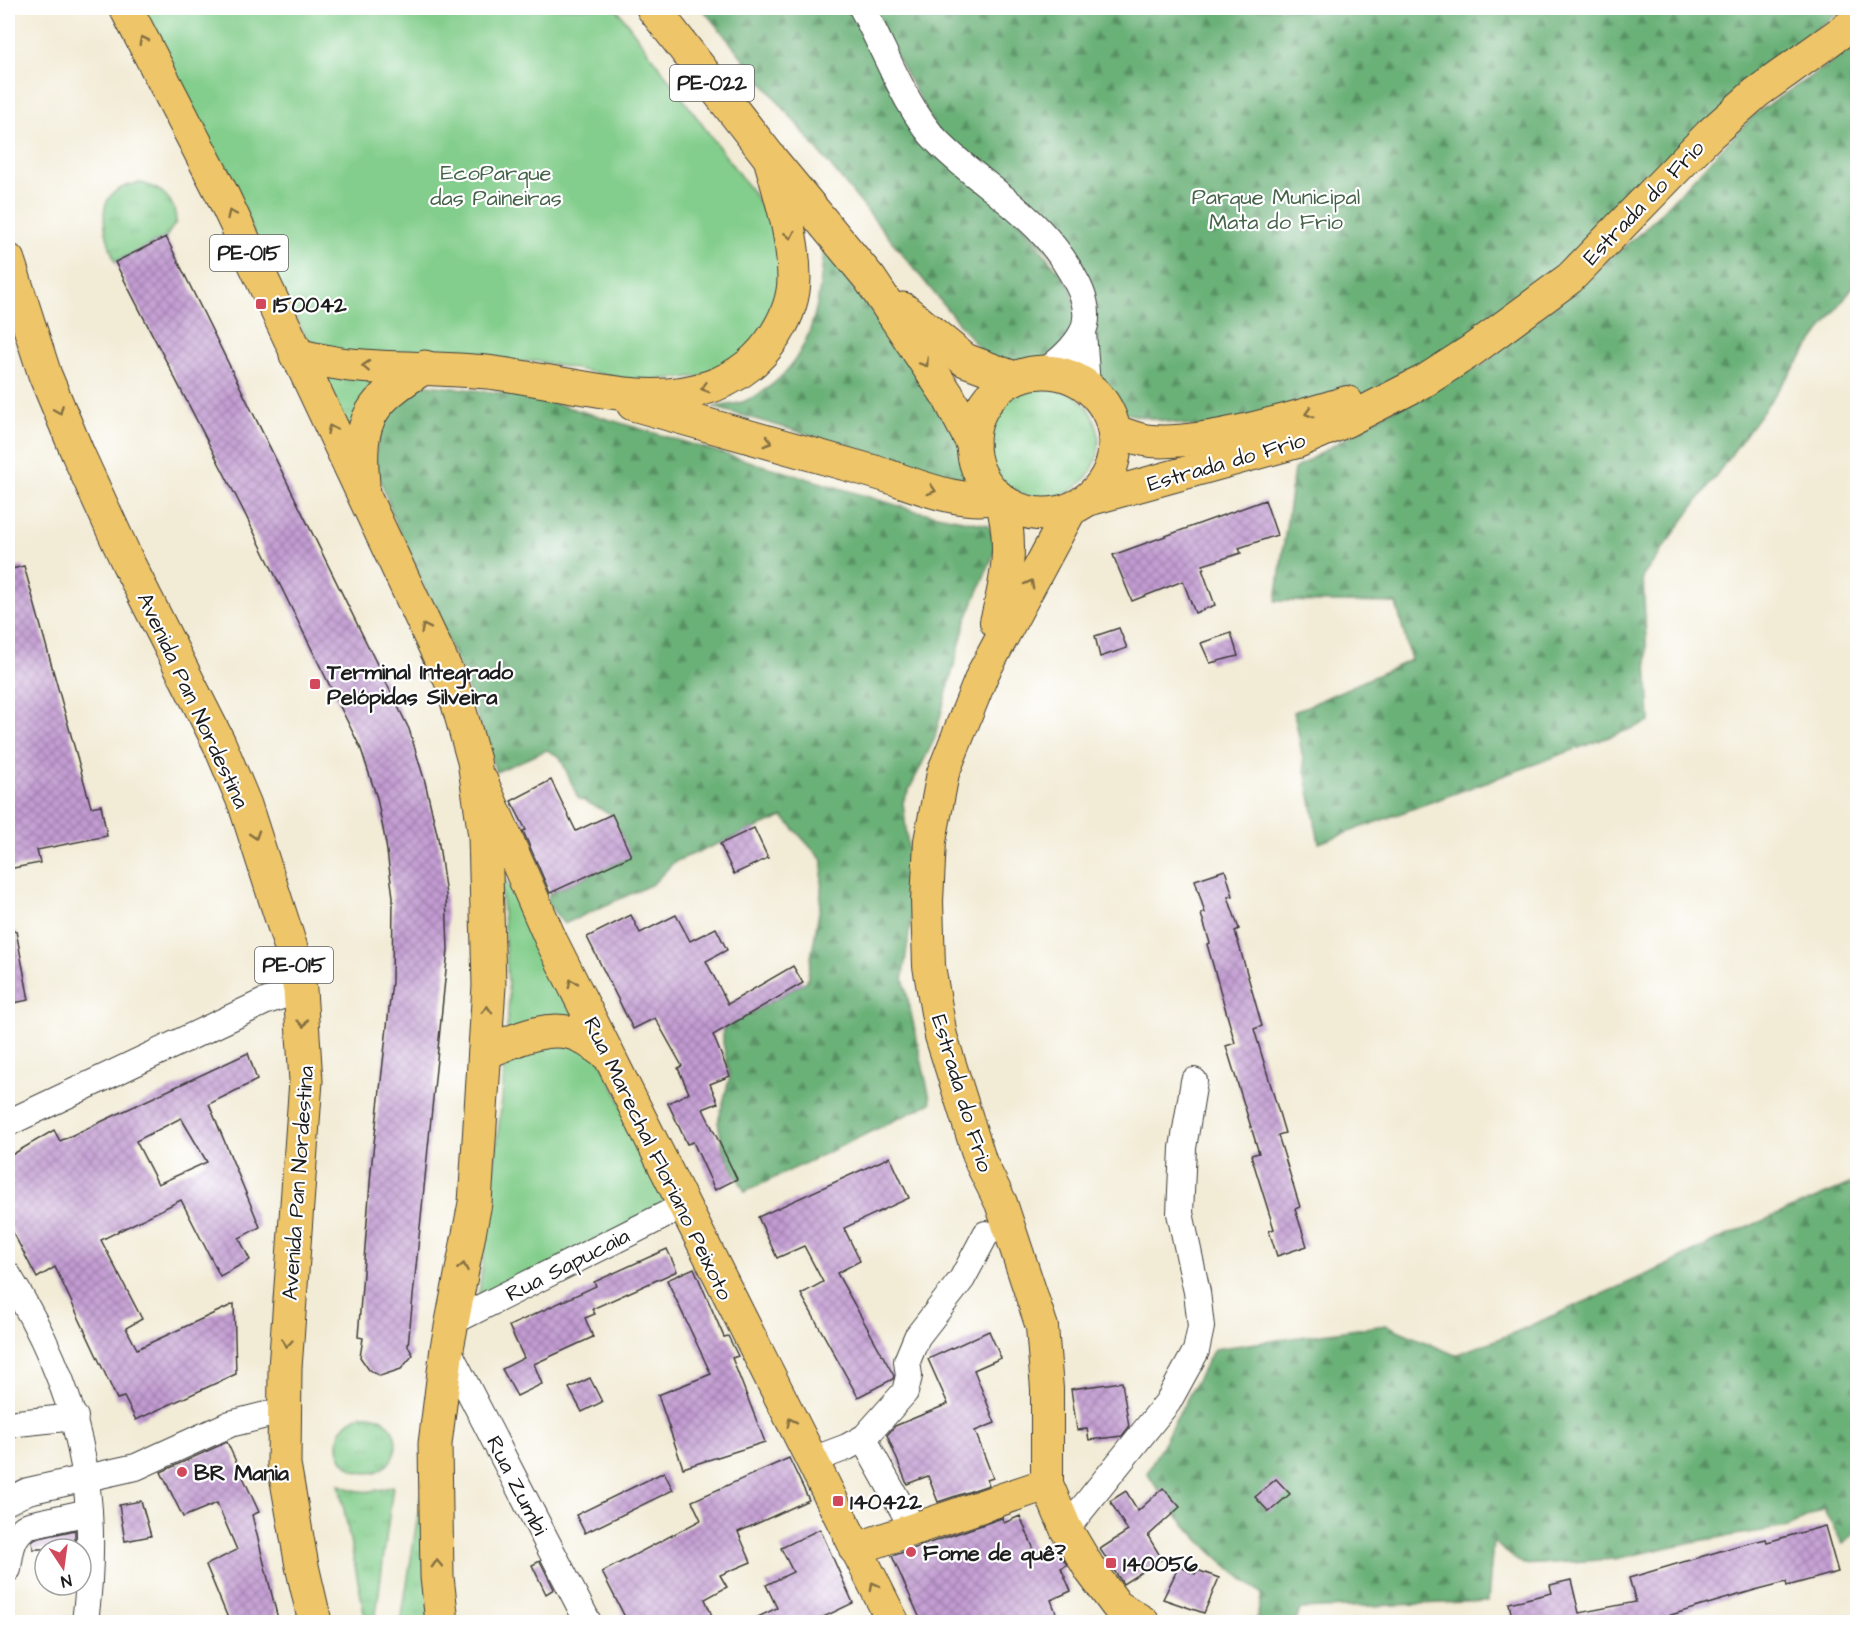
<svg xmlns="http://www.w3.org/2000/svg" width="1865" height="1630" viewBox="0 0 1865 1630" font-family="'Architects Daughter',sans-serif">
  <defs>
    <pattern id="grass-tufts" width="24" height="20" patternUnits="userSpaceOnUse" patternTransform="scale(1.5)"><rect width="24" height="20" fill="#83ce8c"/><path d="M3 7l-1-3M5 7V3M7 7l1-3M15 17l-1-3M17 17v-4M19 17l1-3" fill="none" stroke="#71b078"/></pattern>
    <pattern id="forest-firs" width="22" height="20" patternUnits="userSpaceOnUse" patternTransform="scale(1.5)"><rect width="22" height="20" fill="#6ab178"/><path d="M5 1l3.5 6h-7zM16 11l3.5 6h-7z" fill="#568f62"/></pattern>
    <pattern id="building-cross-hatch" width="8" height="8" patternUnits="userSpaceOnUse" patternTransform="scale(1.5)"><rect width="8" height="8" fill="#c29bd2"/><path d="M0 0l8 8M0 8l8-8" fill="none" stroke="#9d7eaa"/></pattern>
  </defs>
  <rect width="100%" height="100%" fill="#fff"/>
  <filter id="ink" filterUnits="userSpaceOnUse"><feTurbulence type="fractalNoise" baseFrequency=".0167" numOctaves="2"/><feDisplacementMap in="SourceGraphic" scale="12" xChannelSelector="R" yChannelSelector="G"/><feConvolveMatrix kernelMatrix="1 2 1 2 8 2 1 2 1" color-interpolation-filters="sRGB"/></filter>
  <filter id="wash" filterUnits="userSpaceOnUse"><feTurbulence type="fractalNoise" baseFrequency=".008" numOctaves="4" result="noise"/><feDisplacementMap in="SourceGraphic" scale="24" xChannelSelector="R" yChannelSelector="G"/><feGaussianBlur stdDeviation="1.35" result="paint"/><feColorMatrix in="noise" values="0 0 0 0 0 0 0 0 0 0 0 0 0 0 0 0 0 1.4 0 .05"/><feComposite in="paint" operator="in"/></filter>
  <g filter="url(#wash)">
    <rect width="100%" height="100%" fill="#f2ebd5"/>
    <g fill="url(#grass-tufts)" stroke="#507554" stroke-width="1.5">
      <path d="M140,183C161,187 176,200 176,222L166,237L115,262C104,229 89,189 140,183Z"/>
      <polygon points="307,365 386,383 349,452"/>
      <circle cx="1043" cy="442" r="56"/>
      <circle cx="367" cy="1444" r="29"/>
      <path d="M339,1484C357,1494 373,1493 393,1486L375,1622H366Z"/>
      <polygon points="421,1495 435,1622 401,1622"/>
    </g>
    <g fill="url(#forest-firs)" stroke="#43664a" stroke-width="1.5">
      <path d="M702,8H853L913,117L1012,214L1071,287L1078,331C1039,366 1040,373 987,358Z"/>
      <polygon points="870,8 1847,8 1765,63 1720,134 1426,380 1297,410 1200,428 1108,410 1094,392 1096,303 941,138"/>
      <polygon points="1857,45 1857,281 1643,576 1650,722 1319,843 1294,712 1411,660 1396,603 1276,601 1294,469 1390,411 1481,366 1644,230 1755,114"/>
      <path d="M824,242L960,436V452L969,481L713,407C723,405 735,405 745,401C811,372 821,306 824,242Z"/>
      <polygon points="419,384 530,396 916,511 988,525 997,546 966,621 934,740 903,802 914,899 903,977 931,1103 745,1192 723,1149 718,1122 730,1076 723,1043 723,1029 807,981 820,906 823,861 783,817 674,862 653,884 564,924 547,903 549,894 630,856 611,814 578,798 560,757 547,750 496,772 463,675 393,517 374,460 380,428 397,397"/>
      <path d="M1857,1181L1858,1530L1843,1544L1823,1509L1788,1527L1697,1541L1615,1559L1523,1565L1493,1542L1488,1601L1300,1609L1296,1622H1256L1262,1594C1214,1558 1179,1524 1147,1473L1214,1349L1386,1325L1455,1355L1509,1335L1657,1270L1719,1239Z"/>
    </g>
    <g fill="#83ce8c" stroke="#507554" stroke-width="1.5">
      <polygon points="139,8 616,8 755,196 774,226 789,268 758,343 709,376 635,381 537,361 497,363 340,355 307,339"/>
      <polygon points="500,870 588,1032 668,1206 478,1302 502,1099 509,998"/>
    </g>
    <g id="blocks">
      <g fill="url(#building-cross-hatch)" fill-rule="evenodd">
        <polygon points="166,237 409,729 425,782 438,838 446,895 448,950 408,1346 413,1355 401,1369 380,1376 369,1370 360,1357 363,1338 358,1337 371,1170 392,982 393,897 386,844 377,798 361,749 242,508 115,262"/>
        <polygon points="1265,500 1277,535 1239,548 1241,553 1203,565 1204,568 1202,569 1215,605 1195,613 1183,581 1132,601 1113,555"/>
        <polygon points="24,566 91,807 101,805 107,836 37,850 40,863 8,869 8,570"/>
        <polygon points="1119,628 1127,648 1100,657 1095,636"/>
        <polygon points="1231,633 1238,656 1210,663 1201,643"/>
        <polygon points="551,780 576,831 612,814 631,856 550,893 523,831 526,830 511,801"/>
        <polygon points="754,828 768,858 734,874 720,844"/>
        <polygon points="1225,870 1233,896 1228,897 1239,929 1235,931 1262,1026 1254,1029 1285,1133 1278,1135 1300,1207 1295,1209 1307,1246 1277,1256 1269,1231 1274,1229 1251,1155 1259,1153 1226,1046 1235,1043 1207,944 1210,943 1201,914 1205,913 1195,880"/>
        <polygon points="631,915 640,933 676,915 690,941 716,928 727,950 706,961 728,1004 793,966 803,983 713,1035 730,1076 710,1084 718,1103 703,1109 737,1179 715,1190 693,1142 687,1144 668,1103 689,1093 678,1068 682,1066 655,1018 633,1029 587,937"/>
        <polygon points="16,931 29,1000 8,1004 8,932"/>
        <path d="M248,1053L257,1080L209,1104L260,1227L239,1238L250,1260L220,1276L181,1200L101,1240L142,1319L126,1328L137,1349L234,1304L236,1374L136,1420L124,1397L117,1399L55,1267L37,1278L8,1223V1157L54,1130L60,1141ZM181,1118L207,1162L158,1184L136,1141Z"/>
        <polygon points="890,1157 909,1198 844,1228 860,1261 837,1273 894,1376 893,1379 858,1397 801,1294 823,1282 804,1246 777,1258 758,1217"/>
        <polygon points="667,1249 677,1271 592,1309 595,1314 585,1318 593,1337 534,1364 542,1384 517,1396 502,1369 524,1358 509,1326 596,1286 594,1282"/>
        <polygon points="694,1268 724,1337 728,1336 738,1356 732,1358 765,1442 683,1468 658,1395 711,1374 667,1280"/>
        <polygon points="989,1331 1001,1358 974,1370 995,1423 975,1431 993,1478 987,1480 989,1485 938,1502 928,1476 907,1484 887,1435 895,1426 948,1404 928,1359"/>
        <polygon points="590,1378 602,1402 582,1412 569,1388"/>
        <polygon points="1122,1382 1129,1427 1122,1436 1089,1440 1087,1429 1077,1430 1071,1389"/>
        <polygon points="227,1442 259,1512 252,1515 279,1623 230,1623 206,1565 237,1550 217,1503 183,1517 161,1472"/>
        <polygon points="789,1458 809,1500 738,1532 751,1562 720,1575 727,1587 705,1599 715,1623 628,1623 602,1572 701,1520 692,1501"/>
        <polygon points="664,1472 673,1490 585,1533 576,1515"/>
        <polygon points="1276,1479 1290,1494 1269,1512 1255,1497"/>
        <polygon points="1163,1488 1180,1507 1148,1536 1162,1559 1123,1584 1100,1549 1128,1531 1110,1501 1126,1491 1138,1511"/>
        <polygon points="141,1501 151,1536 125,1541 119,1505"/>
        <polygon points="1020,1516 1037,1557 1057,1548 1067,1565 1061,1568 1071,1591 1051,1600 1060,1623 922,1623 892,1556 1002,1518 1004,1523"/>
        <polygon points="1825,1526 1838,1572 1787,1586 1786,1582 1755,1590 1644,1623 1513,1623 1509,1603 1552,1593 1550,1585 1571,1580 1579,1613 1636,1602 1629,1578 1737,1546 1766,1539 1767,1542"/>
        <polygon points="820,1529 853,1603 811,1623 745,1623 777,1608 766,1585 793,1572 781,1548"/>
        <polygon points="75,1530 75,1549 33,1549 32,1541 35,1539"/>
        <polygon points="540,1561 554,1589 546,1594 532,1565"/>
        <polygon points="1179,1566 1195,1574 1197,1570 1219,1578 1204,1613 1163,1599"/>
      </g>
    </g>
  </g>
  <g filter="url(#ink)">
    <use href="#blocks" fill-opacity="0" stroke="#3c3b38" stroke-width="1.5"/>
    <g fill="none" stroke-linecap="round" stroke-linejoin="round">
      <defs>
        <g id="minor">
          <path d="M862,8C884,48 907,111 938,142C989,193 1044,216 1078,285C1085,299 1090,318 1082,333C1074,348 1058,362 1044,372"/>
          <polyline points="1083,332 1087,386"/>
          <polyline points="8,1123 264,1002 300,990"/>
          <path d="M8,1275C78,1389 102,1489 85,1622"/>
          <polyline points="452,1322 683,1206"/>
          <polyline points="447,1348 588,1622"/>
          <polyline points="8,1424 75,1417"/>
          <polyline points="865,1437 871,1453 914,1530"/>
          <polyline points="810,1461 847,1447 865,1437 905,1392 909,1376 907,1361 917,1337 962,1279 986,1234"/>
          <polyline points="8,1501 28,1491 136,1467 230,1424 282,1411"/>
          <polyline points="1066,1529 1168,1402 1196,1351 1201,1327 1197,1292 1180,1213 1183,1148 1194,1081"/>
          <path d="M8,1569C10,1552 12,1533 29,1525L89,1512"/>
        </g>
        <g id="major">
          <path d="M1115,431C1127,435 1138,440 1151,441C1204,445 1295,418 1347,402"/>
          <polyline points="1087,500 1297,442 1346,421 1426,380 1471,351 1570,278 1710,134 1756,93 1858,20"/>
          <polyline points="1071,509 983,673 943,773 930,841 927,901 929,966 941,1036 981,1163 1001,1203 1042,1327 1047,1389 1047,1484 1066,1529 1091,1571 1117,1606 1143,1622"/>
          <path d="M996,622C1007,579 1014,543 1001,500"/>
          <polyline points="482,782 551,940 893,1622"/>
          <polyline points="855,1549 1047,1484"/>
        </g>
        <g id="highway">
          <polyline points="126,8 222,194 452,683 474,761 485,836 489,986 475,1203 447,1348 435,1444 437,1577 442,1622"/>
          <polyline points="653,8 770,158 870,279 948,396 973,444"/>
          <polyline points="8,260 45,375 78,454 128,563 219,743 245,805 291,948 300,990 306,1081 285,1368 284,1464 302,1566 315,1622"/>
          <polyline points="903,309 965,360 1014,378"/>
          <path d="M296,355C314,359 332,363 350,365C398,370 447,367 495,373C539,379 582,389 625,394C686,400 742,388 776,334C786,318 794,298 794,278C794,237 781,198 770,158"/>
          <circle cx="1044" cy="443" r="71"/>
          <path d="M633,404C712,426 791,448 871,471C912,482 955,506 998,497"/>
          <path d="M363,484C357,418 370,401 425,367"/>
          <path d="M485,1053C513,1041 549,1022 580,1036C589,1041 598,1048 607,1054"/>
        </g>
      </defs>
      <use href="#minor" stroke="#3c3b38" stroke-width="28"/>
      <use href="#major" stroke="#3c3b38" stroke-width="34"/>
      <use href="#highway" stroke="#3c3b38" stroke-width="35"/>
      <use href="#minor" stroke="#fff" stroke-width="26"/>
      <use href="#major" stroke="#eec569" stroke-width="32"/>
      <use href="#highway" stroke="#eec569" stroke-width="33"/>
    </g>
    <defs><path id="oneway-chevron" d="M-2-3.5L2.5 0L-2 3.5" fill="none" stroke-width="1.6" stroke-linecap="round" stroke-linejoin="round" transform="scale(1.5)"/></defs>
    <g stroke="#857042">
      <use href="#oneway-chevron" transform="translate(143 40) rotate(-117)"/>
      <use href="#oneway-chevron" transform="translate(231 214) rotate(-115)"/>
      <use href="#oneway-chevron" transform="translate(790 235) rotate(79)"/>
      <use href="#oneway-chevron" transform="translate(925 363) rotate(56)"/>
      <use href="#oneway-chevron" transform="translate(366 366) rotate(-177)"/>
      <use href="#oneway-chevron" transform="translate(705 388) rotate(164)"/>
      <use href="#oneway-chevron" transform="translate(59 410) rotate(67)"/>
      <use href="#oneway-chevron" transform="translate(1309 413) rotate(164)"/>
      <use href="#oneway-chevron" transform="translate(331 429) rotate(-115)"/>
      <use href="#oneway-chevron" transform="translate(768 442) rotate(16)"/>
      <use href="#oneway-chevron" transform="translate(932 490) rotate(18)"/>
      <use href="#oneway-chevron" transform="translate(1030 584) rotate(-61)"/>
      <use href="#oneway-chevron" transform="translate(425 628) rotate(-116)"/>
      <use href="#oneway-chevron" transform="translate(255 835) rotate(72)"/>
      <use href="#oneway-chevron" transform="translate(572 983) rotate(-116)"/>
      <use href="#oneway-chevron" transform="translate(487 1010) rotate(-87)"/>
      <use href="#oneway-chevron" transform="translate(303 1023) rotate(85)"/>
      <use href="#oneway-chevron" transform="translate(463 1267) rotate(-79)"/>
      <use href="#oneway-chevron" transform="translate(287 1343) rotate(95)"/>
      <use href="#oneway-chevron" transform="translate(791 1422) rotate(-117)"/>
      <use href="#oneway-chevron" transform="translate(437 1564) rotate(-92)"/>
      <use href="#oneway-chevron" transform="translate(874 1586) rotate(-118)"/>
    </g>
  </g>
  <g fill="#d1495b" stroke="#fff" stroke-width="2">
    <rect x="255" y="298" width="12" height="12" rx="3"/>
    <rect x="309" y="678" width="12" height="12" rx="3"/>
    <circle cx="182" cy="1472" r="6"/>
    <rect x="832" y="1495" width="12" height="12" rx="3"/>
    <circle cx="911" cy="1552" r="6"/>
    <rect x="1105" y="1557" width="12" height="12" rx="3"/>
  </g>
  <g text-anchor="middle" stroke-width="4.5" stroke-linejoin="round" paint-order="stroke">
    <g fill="#fff" stroke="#606060" stroke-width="1.5">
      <rect x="670" y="65" width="84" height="36" rx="4.5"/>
      <rect x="210" y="235" width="78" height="36" rx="4.5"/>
      <rect x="255" y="947" width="78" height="36" rx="4.5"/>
    </g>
    <g font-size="21" font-weight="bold" fill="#1c1c1c">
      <text x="712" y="90">PE-022</text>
      <text x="249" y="260">PE-015</text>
      <text x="294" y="972">PE-015</text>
    </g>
    <g font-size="22" fill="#456349" stroke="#fff">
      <text x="496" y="180">EcoParque<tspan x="496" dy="25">das Paineiras</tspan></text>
      <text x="1276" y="204">Parque Municipal<tspan x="1276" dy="25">Mata do Frio</tspan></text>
    </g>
    <g font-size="22" fill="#1c1c1c" stroke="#fff">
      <text transform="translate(1643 202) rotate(-46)" y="8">Estrada do Frio</text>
      <text transform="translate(1226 461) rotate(-16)" y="8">Estrada do Frio</text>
      <text transform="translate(194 700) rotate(65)" y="8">Avenida Pan Nordestina</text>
      <text transform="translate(963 1093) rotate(73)" y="8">Estrada do Frio</text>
      <text transform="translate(659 1158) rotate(64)" y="8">Rua Marechal Floriano Peixoto</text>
      <text transform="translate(297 1183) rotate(-86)" y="8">Avenida Pan Nordestina</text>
      <text transform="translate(567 1264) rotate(-27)" y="8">Rua Sapucaia</text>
      <text transform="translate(518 1485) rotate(63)" y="8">Rua Zumbi</text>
    </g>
    <g font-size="22" font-weight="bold" fill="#1c1c1c" stroke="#fff" text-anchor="start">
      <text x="273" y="312">150042</text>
      <text x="327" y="679">Terminal Integrado<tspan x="327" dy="25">Pelópidas Silveira</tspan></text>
      <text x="194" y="1480">BR Mania</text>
      <text x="850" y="1509">140422</text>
      <text x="923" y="1560">Fome de quê?</text>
      <text x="1123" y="1571">140056</text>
    </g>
  </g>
  <rect width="1865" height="1630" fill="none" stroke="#fff" stroke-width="30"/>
  <g transform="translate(63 1567) rotate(167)"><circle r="28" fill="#ffffff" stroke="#a4a4a4" stroke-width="1.5"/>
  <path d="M0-4.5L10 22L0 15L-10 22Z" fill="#d1495b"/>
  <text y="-9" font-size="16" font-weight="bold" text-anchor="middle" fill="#1c1c1c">N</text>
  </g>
</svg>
